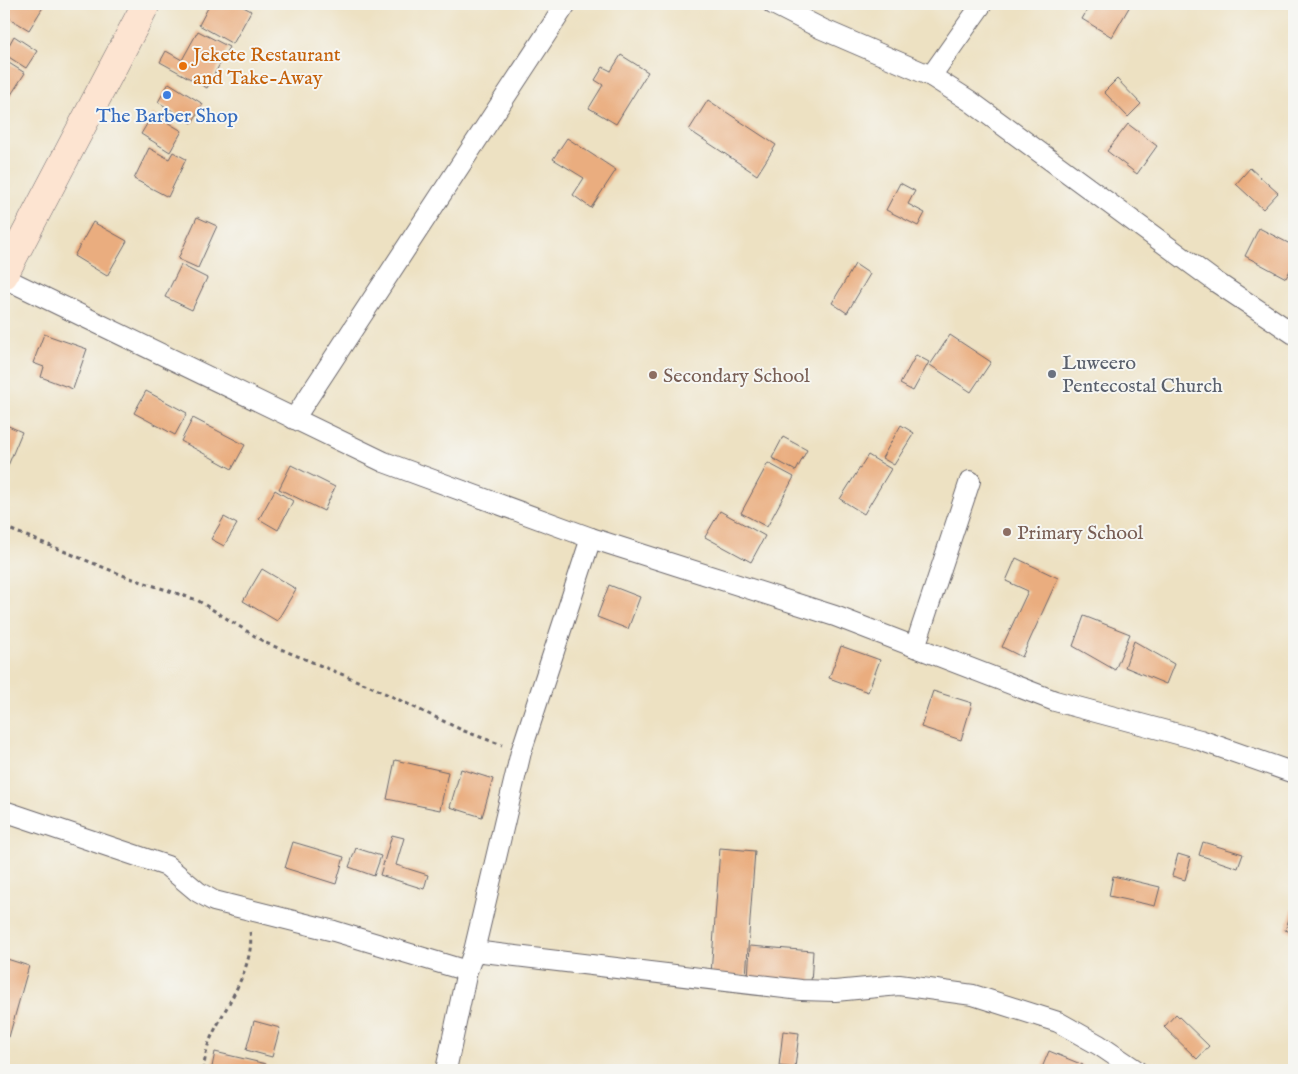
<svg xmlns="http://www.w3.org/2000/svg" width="1298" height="1074" viewBox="0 0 1298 1074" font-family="'IM FELL English',serif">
  <rect width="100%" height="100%" fill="#f6f6f2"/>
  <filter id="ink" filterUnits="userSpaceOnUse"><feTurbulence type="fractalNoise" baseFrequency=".02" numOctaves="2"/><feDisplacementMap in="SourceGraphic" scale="10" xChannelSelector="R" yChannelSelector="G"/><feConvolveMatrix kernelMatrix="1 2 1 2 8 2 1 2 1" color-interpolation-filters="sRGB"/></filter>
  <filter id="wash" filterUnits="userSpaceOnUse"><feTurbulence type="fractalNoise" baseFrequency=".0096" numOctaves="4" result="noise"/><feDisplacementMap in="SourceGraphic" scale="20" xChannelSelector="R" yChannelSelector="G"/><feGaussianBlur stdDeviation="1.12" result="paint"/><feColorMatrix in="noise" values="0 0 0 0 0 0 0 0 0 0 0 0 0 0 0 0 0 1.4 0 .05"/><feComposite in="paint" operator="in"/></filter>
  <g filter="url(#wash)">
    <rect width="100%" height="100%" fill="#ede1c2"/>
    <g id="blocks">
      <g fill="#eaad7f">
        <polygon points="4,4 45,4 29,30 4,15"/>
        <polygon points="210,4 238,4 251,11 233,44 199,25"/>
        <polygon points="1084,4 1131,4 1112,37 1082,19 1089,7"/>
        <polygon points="198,31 229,47 207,88 160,62 166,51 182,60"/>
        <polygon points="14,36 37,51 26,68 4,54"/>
        <polygon points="621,55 648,72 616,124 589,108 603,85 595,80 603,67 611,71"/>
        <polygon points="4,60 25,73 7,101 4,99"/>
        <polygon points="1117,79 1141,104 1128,117 1104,92"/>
        <polygon points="169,83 203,104 192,123 158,102"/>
        <polygon points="708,100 776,145 757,175 689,130"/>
        <polygon points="153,114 182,131 170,152 141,134"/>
        <polygon points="1128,124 1157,146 1137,174 1107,151"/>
        <polygon points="567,138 616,170 591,208 573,195 584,178 553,159"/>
        <polygon points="149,148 169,159 173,152 186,159 168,197 134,179"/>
        <polygon points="1250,168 1278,193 1263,209 1236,184"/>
        <polygon points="900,183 915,191 908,204 925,213 918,226 886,210"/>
        <polygon points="197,217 217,226 198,268 178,259"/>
        <polygon points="93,222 127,241 107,276 74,256"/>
        <polygon points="1259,228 1294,246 1294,263 1286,278 1245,256"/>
        <polygon points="855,264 870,274 847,313 832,303"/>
        <polygon points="181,265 207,278 192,310 165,297"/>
        <polygon points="44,334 87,349 73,389 41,377 44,367 33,363"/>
        <polygon points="950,335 991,362 971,392 930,365"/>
        <polygon points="916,355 929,362 913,391 900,384"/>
        <polygon points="146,391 187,413 175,435 134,413"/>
        <polygon points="193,418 245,445 232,469 181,441"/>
        <polygon points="4,424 22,432 7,468 4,466"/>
        <polygon points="901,425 914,433 894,465 882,458"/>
        <polygon points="783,437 807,450 796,471 772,458"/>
        <polygon points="868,455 891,469 864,514 840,499"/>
        <polygon points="768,463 794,477 767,527 741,513"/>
        <polygon points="291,465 335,487 324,511 279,489"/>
        <polygon points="275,490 293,501 278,530 259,519"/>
        <polygon points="720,511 765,536 751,562 705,537"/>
        <polygon points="224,517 237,524 224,546 211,539"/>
        <polygon points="1016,558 1058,578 1022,657 1002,647 1028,591 1006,581"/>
        <polygon points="262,569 296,589 277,621 243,601"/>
        <polygon points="609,585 640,597 628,629 597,617"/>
        <polygon points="1084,616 1130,634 1115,670 1073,646"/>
        <polygon points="1134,641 1174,664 1166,684 1125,667"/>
        <polygon points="841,646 880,660 868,692 829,678"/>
        <polygon points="933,691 972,703 961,740 921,727"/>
        <polygon points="395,760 448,772 440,810 387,799"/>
        <polygon points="461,769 493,779 482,817 450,807"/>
        <polygon points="392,835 404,838 396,865 428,875 424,889 380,875"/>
        <polygon points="293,842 344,857 336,884 285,868"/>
        <polygon points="1203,842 1243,854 1238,868 1199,855"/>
        <polygon points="356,848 381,856 374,876 349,867"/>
        <polygon points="720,848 755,851 746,976 711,974"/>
        <polygon points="1178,854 1191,858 1185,880 1172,876"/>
        <polygon points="1113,876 1160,887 1155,906 1109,896"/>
        <polygon points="1294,906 1294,933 1285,930"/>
        <polygon points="750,946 813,951 811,983 748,978"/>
        <polygon points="4,958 29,966 9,1037 4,1036"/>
        <polygon points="1176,1014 1209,1046 1197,1059 1164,1027"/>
        <polygon points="254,1021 280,1028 272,1057 246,1050"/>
        <polygon points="783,1031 799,1033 795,1068 779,1066"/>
        <polygon points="1049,1051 1083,1065 1081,1070 1041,1070"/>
        <polygon points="215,1052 266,1064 264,1070 223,1070 212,1067"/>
      </g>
    </g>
  </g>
  <g filter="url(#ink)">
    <use href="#blocks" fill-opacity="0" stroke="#69656a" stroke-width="1"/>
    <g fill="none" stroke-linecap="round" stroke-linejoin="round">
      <defs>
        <g id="street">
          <polyline points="773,4 822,29 931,76 970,101 1216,282 1294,334"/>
          <polyline points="931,76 982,4"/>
          <polyline points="4,278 384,462 591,538 835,616 1055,701 1200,740 1294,773"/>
          <polyline points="294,419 566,4"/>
          <polyline points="915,647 970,481"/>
          <polyline points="4,811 167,866 198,892 214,901 334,931 467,971"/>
          <polyline points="474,951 801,990 835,991 899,985 973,995 1058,1022 1099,1045 1136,1070"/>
          <polyline points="446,1070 467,971 474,951 521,752 591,538"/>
        </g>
        <polyline id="secondary" points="4,275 146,4"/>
      </defs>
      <use href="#street" stroke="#69656a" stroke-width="22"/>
      <use href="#secondary" stroke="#69656a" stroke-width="29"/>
      <g stroke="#69656a" stroke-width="3" stroke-dasharray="4 4" stroke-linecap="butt">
        <polyline points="4,527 130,578 197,600 266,643 370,686 464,731 502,745"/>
        <path d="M203,1070C205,1061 206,1049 210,1040C223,1010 256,966 250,932"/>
      </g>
      <use href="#street" stroke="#fff" stroke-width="20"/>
      <use href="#secondary" stroke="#fde4d1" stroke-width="28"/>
    </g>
  </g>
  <circle fill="#e8710a" stroke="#f6f6f2" stroke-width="2" cx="183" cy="66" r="5"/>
  <circle fill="#3f7fe0" stroke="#f6f6f2" stroke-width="2" cx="167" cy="95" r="5"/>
  <circle fill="#6b7280" stroke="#f6f6f2" stroke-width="2" cx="1052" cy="374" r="5"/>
  <g fill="#8d6e63" stroke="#f6f6f2" stroke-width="2">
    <circle cx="653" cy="375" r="5"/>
    <circle cx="1007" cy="532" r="5"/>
  </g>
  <g text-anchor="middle" stroke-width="4" stroke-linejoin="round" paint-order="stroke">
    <g font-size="20" fill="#c56008" stroke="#f6f6f2" text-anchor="start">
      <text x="193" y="61">Jekete Restaurant<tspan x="193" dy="23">and Take-Away</tspan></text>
    </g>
    <g font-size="20" fill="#366cbe" stroke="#f6f6f2">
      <text x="167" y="122">The Barber Shop</text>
    </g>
    <g font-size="20" fill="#5b616d" stroke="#f6f6f2" text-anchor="start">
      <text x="1062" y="369">Luweero<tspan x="1062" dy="23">Pentecostal Church</tspan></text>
    </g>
    <g font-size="20" fill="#785e54" stroke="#f6f6f2" text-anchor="start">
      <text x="663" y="382">Secondary School</text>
      <text x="1017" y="539">Primary School</text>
    </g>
  </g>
  <rect width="1298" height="1074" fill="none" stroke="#f6f6f2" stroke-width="20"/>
</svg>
